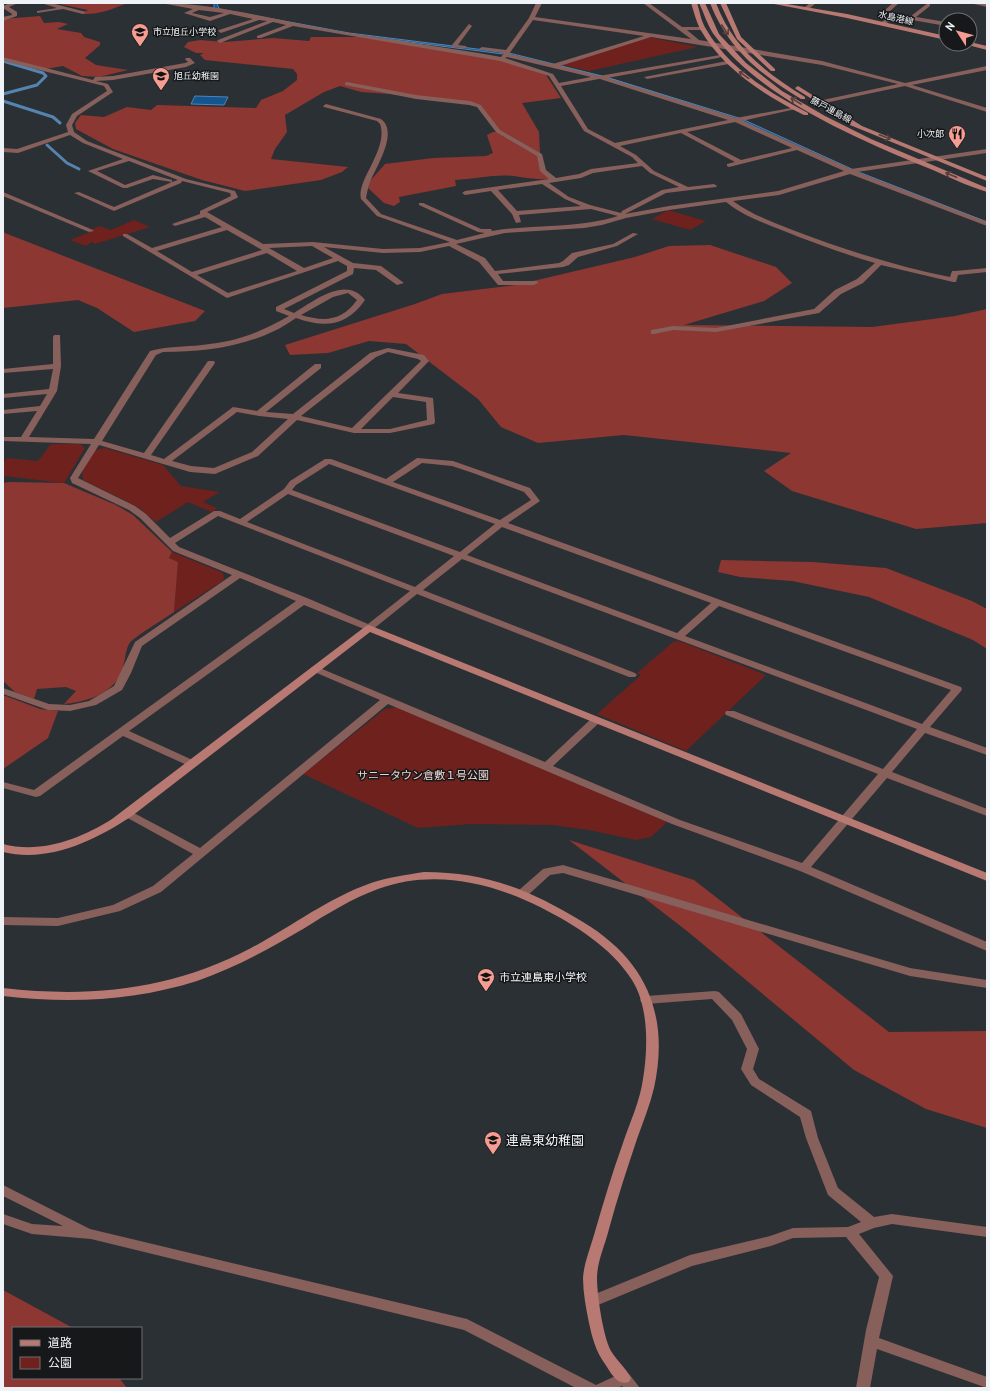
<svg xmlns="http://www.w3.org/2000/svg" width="990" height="1391" viewBox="0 0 990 1391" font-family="'PT Sans','Noto Sans JP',sans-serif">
  <rect width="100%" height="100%" fill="#2b3035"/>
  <g fill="#6f211e">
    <polygon points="648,37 697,47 589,71 562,65"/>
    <polygon points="668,210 706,221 690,230 652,219"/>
    <polygon points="134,220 150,227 95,244 92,242 86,246 70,240 95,230 92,229 99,226 111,230"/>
    <polygon points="51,444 80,444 85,448 64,483 3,476 3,463 7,458 38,461"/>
    <polygon points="105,448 163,465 181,486 220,492 203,502 217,508 212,512 188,502 156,522 139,508 126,501 83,480 82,472 95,450"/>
    <polygon points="172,552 223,573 224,580 174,612 178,562 169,558"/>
    <polygon points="679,641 766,675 686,751 597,714 641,675 637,673 673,642"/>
    <polygon points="397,707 667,822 651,837 636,840 589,830 552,825 472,824 418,828 303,774 385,709"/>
  </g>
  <g fill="#8c3732">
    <path d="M55,3H128C112,9 99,15 81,14L88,10Z"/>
    <polygon points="40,16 44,23 59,22 68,24 57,29 81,33 84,37 100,42 100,45 85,58 96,65 128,70 99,77 82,76 63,66 46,69 3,57 3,19"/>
    <polygon points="311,37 362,37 502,60 546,75 561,98 522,103 539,132 540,153 499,130 481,105 417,96 361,92 340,86 324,92 285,115 287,132 275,149 271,159 348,167 342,172 321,180 245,191 202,180 113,149 76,129 75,123 81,115 104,117 127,107 151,110 157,105 256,108 261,100 283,91 297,80 297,74 293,69 205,60 200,55 204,53 196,53 184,47 188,42 200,40 224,42 273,38 309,41"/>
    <path d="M493,132H498L537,155L541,171L552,179C540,180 526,178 514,176C496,174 474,179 455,180L456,186L399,197L400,202L394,206L384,203L368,188L370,181L385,164L433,158L486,156L493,153L487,135Z"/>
    <polygon points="3,232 10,235 205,311 195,321 134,332 97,308 78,300 3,308"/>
    <polygon points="710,245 776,267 792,283 764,301 684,325 872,327 955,316 987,309 987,523 916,529 792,491 764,471 791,453 624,435 538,443 501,427 478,399 406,344 369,341 328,353 290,355 285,345 415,304 442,294 516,285 635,257 669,246"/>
    <path d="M9,482L64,483L116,505L133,515L172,552L169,558L178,562L174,612C166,618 133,637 129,644C125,651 125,663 122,671C113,694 86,702 64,704L76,691L66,687L37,689L34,699L15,692L3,681V483Z"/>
    <polygon points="721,560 813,562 886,568 972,601 987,609 987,649 973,640 869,597 792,581 740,577 718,572"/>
    <polygon points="3,695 40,709 58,711 48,738 3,769"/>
    <polygon points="569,840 694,880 889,1032 987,1031 987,1128 926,1109 854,1070 687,931"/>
    <polygon points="3,1290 73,1328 13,1328 13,1378 119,1378 127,1388 3,1388"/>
  </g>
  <g fill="#125590" stroke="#5484af">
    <polygon points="214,3 217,3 219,9 349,33 509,53 606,77 742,119 856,171 987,222 854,172 740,120 605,77 511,55 347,34 217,10 214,8"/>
    <polygon points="195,96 228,97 224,105 191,104"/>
  </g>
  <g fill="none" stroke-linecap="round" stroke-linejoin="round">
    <g stroke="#5484af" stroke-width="3">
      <polyline points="3,61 43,73 46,76 37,85 3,94"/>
      <polyline points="3,101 53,117 60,123"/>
      <polyline points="47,145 67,163 79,169"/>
    </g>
    <g fill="#875f5b" fill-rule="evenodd">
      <polygon points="10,3 18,3 9,7 17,12 17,16 3,21 3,17 12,15 12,14 3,8 3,6"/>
      <polygon points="41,3 51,3 86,12 83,14 63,9 37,13 37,11 57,8"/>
      <path d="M161,3C212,3 271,19 321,28C381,39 441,46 501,57L504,53L479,49L482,47L506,50L529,18L536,3H542L535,17L691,39L643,3H649L682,27H705V29L703,30H687L699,40L822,61L905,83L987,66V70L912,85L987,108V112L905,86L820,104L818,103V101L898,84L822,65L651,37L560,66L599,76L720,55V57L718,58L607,78L736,118L796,107V109L742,121L851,169L987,149V153L857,172L987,222V226L850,174L779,195L733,201C750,214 771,221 790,229C842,249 895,266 950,277L952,271H955L987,268V272L958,275L956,282H953L881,265L863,283L841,294L819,313L716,332L673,330L654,334H651V330L673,326L716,328L814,309L835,290L857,279L875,263C844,254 814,243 784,231C764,223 743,216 726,202L669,210L626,218L602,225L584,228L505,233L456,244L485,258L495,271L559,263L563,261L572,253L613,244L633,233L638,234L617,246L578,257L569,265L563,267L498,274L503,281H537L538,283L534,285H498L479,262L449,246L420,252L383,253L324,247L353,263L381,266L404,283L397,285L376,270L354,268L353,274L284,309L294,313C314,301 346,275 365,300C346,327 325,328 296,318C288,323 280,329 272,332C238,348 199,352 163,352L156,355L102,441L144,453L208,361H214L215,363L151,455L164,459L233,407L257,411L315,364H321V368L266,412L293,414L370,353L388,348L424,355L429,361L398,393L433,398L435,422L434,424L390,433H354L297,420L258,456L215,474L190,472L99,445L78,478L135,506L146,514L170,538L214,511H220L240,519L284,489L290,481L325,459H331L386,479L417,458L453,461L530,488L540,501L508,523L961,687L962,689L961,691L930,727L987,748V755L925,733L892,772L987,809V816L887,778L811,867L987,942V951L800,871L672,824L388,704L161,892L120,911L58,926L3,925V917L58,918L113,905L153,886L193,854L124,816L123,814L124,812H132L200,848L380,700L312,671L310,669L312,667L315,666L545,762L592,718H600L601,720L600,722L553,766L680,820L802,863L878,774L726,715L725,713L726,711H734L883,769L917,729L462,559L423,590L635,673L637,675L635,677H629L417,594L372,630L369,631L304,605L129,731L197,762L198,764L197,766H189L123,736L40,796L36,797L3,788V782L34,790L296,601L240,578L142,646L131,673L122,690L96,705L70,711L48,710L3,694V688L49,704L70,705L89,701L114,686L135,642L232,575L173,551L140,518L129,510L72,483L70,478L91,444L3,441V437H21L37,411L3,414V410L40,406L47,394L3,398V394L49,389L53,369L3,373V369L53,364V337L54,335H60L61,366L57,391L29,437L94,439L150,351C167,346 185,347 202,345C236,342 259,333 289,316L276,311V307L347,271V266L338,261L227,298L123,236V234H127L152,248L222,227L205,217L175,226L172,224L200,214V211L231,196L230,193L182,181L181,183L114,211L74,193L79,192L114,207L172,182L153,179L127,188H123L88,171L123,159L83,143L70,135L18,153L3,152V148L17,149L68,132L66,125L72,114L107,91L104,86L3,61V57L93,80L95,77L113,76L185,63L188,62L185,59L186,58H190L195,63L186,67L113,80L96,81L108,84L113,92L77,116L72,125L74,132L87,141L186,179L235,191L238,197L237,198L207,212L263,244L313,242L383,249L420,248L450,242L377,216L361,199C356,180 389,149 380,124L377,121L324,107L323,106L326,104L381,119C399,132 376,167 370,182C368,187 367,193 366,198L381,214L457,240L485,233L478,232L419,205V203H423L481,229H491L492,231C533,224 576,229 618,216L591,209L519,215L521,222L516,223L512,214L491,191L465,195L462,193L465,191L549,179L540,171L537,156L496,132L477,107L469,105L416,99L345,85V83L347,82L416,95L470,101L481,105L500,130L542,154L546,170L556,178L579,174L591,169L638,163L632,157L584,131L549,76L500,61L293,26L261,38H257V36L286,25L273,22L220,43L217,41L218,40L267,21L259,20L221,33L218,31L219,30L253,19L230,14L210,21L184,13L193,9ZM199,10L224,13L210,17L192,13ZM533,20L644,36L553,64L509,54ZM507,57L591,77L559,83L553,74L505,58ZM599,79H600L728,120L615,143L588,129L561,86ZM735,122L792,148L741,160L687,132ZM681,133L735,162L727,164V166L729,167L797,150L844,171L778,191L669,206L625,214L666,193L716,187L717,186L714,184L688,187L654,171L636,155L620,146ZM129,161L178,180L172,182V180L153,175L125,185L97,171ZM642,166L650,173L679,187L662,190L622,211L621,213L590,205L569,197L549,183L581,178L593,173ZM542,184L565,199L581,206L517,211L498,190ZM227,230L262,250L192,272L157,251ZM312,246L333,258L304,268L269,248ZM267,253L297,271L228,293L197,275ZM348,293L357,300C342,321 325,322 301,315L333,297ZM388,352L418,359L421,361L352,428L301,416L376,357ZM393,397L426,402L427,420L390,429H361ZM237,412L259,416L288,419L252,452L214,468L191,466L172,461ZM422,463L452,466L473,473L524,492L531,500L500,520L393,482ZM329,464L495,524L460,552L292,490L296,485ZM288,494L454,556L415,587L247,522ZM218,516L410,591L368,624L307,598L179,547L175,543ZM502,527L711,603L677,633L467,555ZM719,606L951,690L922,724L685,636Z"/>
      <polygon points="810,3 816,3 809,9 805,9 805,7"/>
      <polygon points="893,3 899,3 890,11 886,11 886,9"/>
      <polygon points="928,3 930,4 930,6 916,17 946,22 946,26 895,17 884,25 879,24 894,13 911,16"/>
      <polygon points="973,3 987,3 987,7 974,4"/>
      <polygon points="469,24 472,26 458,45 466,46 466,48 452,47 452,45"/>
      <polygon points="727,61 730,63 729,64 647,79 644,77"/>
      <polygon points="3,192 93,230 94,231 89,232 3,196"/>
      <polygon points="563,865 910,968 987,980 987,988 910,976 563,873 550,875 527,896 519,896 517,893 519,890 543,869"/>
      <polygon points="715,991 719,992 741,1014 759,1049 753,1069 759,1079 811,1111 818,1138 838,1188 874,1217 892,1214 987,1227 987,1237 892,1224 874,1228 859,1234 893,1276 879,1338 987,1377 987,1388 877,1349 870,1388 856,1388 866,1330 879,1277 846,1237 793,1238 771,1246 692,1266 598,1305 593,1307 588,1305 586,1301 588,1297 690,1255 770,1236 793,1228 848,1227 861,1222 828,1195 806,1138 800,1117 751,1085 741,1069 747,1049 732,1020 712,999 646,1004 642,1003 640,1000 642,997 646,996"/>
      <polygon points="3,1185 90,1229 467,1319 596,1385 624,1372 629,1374 640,1388 624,1388 622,1386 617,1388 576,1388 464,1330 91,1239 32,1234 3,1224 3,1214 32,1224 63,1226 3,1196"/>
    </g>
    <g fill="#b77972" fill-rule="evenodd">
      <path d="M691,3H697C700,12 701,21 706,29C728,68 770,93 808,113V115H804C764,95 723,69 700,29C696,21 694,12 691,3Z"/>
      <path d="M699,3H705L719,34L746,63L782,91L825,116L871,139L987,188V192C967,186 947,176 928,168C857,139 761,98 715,36C708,27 704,13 699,3Z"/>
      <path d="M710,3H716C733,48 765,72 805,97V99H801C760,74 728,49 710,3Z"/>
      <polygon points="720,3 726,3 741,37 775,69 775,71 771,71 737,39"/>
      <polygon points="769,3 781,3 847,14 946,36 946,40 847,18"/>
      <polygon points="970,42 987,46 987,50 968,45 967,44 970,44"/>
      <polygon points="798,86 862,126 987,177 987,181 850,125 850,123 796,89 795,88"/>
      <path d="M369,625L987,873V881L370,632L132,816C94,841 49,863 3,852V844C41,854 80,839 112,819L366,626Z"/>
      <path d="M424,872C487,872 530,890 583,922C646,960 670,1015 654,1088C650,1105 643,1122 637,1139C627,1169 617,1199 609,1229C605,1245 597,1262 597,1278C597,1295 603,1336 611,1351C617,1361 626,1368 631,1378L629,1382C617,1386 611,1373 605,1364C596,1352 592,1337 589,1323C586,1308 583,1293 583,1278C584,1263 590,1249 594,1235C603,1204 612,1173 623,1143C630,1122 640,1101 643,1079C648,1049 649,1007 632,980C611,947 575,925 540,907C490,882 432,869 378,889C351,899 327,914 303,929C269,949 235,968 197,981C133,1001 70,1004 3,996V988C91,998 171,990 251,948C291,927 328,898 371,883C388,877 406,875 424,872Z"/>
    </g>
  </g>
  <defs><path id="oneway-shaft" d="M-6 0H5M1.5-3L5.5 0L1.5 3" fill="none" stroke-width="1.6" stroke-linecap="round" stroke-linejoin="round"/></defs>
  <g stroke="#563f3d">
    <use href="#oneway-shaft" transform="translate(725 30) rotate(57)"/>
    <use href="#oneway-shaft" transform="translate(744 75) rotate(-144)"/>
    <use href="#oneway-shaft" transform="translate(796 101) rotate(-149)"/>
    <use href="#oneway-shaft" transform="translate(885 137) rotate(22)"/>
    <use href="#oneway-shaft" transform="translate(951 175) rotate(-157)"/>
  </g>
  <defs>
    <symbol id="school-pin" viewBox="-11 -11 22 30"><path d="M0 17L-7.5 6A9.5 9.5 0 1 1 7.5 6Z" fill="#f59c93" stroke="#16181a"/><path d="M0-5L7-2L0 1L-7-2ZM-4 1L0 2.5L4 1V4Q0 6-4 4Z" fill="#111"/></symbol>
    <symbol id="restaurant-pin" viewBox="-11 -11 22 30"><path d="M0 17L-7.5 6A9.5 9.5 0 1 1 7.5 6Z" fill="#f59c93" stroke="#16181a"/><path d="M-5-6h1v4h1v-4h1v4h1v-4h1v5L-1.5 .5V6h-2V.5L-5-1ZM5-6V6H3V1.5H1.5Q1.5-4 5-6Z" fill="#111"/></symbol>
  </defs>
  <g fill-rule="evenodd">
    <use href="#school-pin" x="130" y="22" width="20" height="27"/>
    <use href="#school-pin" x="151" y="66" width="20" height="27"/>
    <use href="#restaurant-pin" x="947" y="124" width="20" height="27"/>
    <use href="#school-pin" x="476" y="967" width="20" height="27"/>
    <use href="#school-pin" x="483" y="1130" width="20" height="27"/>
  </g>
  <g text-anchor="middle" stroke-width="3" stroke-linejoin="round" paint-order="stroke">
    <g font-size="9" fill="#eff2f6" stroke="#16181a">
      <text transform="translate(896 18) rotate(13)" y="3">水島港線</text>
      <text transform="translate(831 110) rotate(28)" y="3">藤戸連島線</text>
    </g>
    <g font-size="9" fill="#eff2f6" stroke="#16181a" text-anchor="start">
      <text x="153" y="35">市立旭丘小学校</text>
      <text x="174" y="79">旭丘幼稚園</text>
      <text x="944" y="137" text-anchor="end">小次郎</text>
    </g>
    <g font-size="11" fill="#eed4d1" stroke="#16181a">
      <text x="423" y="779">サニータウン倉敷１号公園</text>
    </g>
    <g font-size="11" fill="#eff2f6" stroke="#16181a" text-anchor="start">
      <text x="499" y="981">市立連島東小学校</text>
    </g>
    <g font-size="13" fill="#eff2f6" stroke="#16181a" text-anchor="start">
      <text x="506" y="1145">連島東幼稚園</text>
    </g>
  </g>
  <rect width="990" height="1391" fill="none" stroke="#eff2f6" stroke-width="8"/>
  <rect x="12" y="1327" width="130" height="52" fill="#16181a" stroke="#6d6f72"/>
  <rect x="20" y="1340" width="20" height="6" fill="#b77972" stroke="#6d6f72"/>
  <text x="48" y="1347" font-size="12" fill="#eff2f6">道路</text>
  <rect x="20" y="1357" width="20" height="12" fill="#6f211e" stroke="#6d6f72"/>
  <text x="48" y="1367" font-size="12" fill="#eff2f6">公園</text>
  <g transform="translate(958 32) rotate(306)"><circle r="19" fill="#16181a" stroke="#6d6f72"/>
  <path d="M0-3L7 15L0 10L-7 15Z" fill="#f59c93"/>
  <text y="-6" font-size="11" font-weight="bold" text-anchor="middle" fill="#eff2f6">N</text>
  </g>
</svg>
